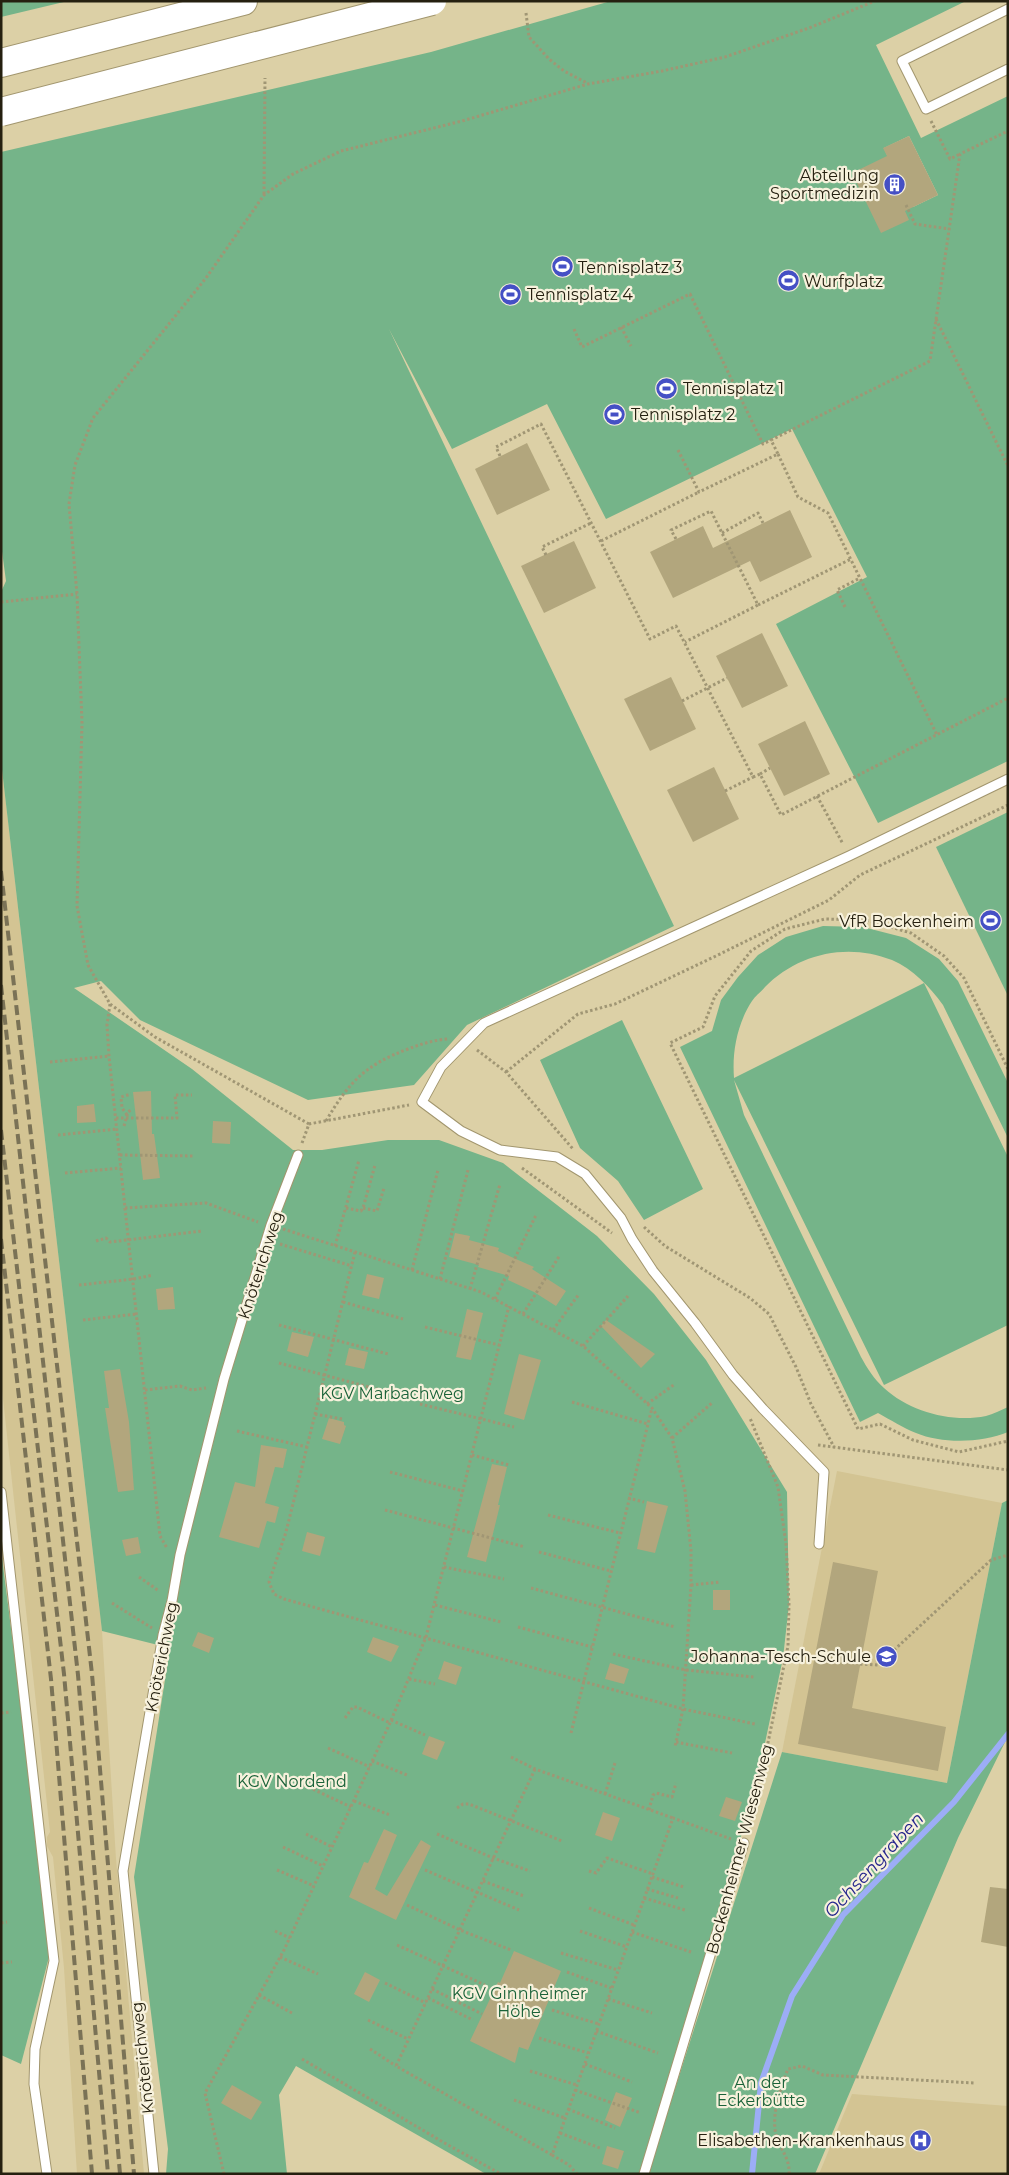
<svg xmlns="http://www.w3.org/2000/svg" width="1009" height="2175" viewBox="0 0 1009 2175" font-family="Montserrat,sans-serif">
  <rect width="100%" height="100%" fill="#dcd0a6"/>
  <g fill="#d3c493">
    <polygon points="1,761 102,1631 116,1859 144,2174 77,2174 64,1968 53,1857 47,1846 47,1837 50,1832 1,1380"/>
    <polygon points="837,1471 1002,1503 947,1783 782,1752"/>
    <polygon points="852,2094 1008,2106 1008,2174 819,2174"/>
  </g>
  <g fill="#75b489" fill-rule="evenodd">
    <polygon points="1,1 68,1 1,17"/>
    <path d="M611,1H966L876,45L921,138L1008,96V761L878,823L776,624L867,577L792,429L606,519L547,404L452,449L389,329L674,926L467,1025L414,1085L308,1100L140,1020L101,981L74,988L192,1069L293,1150H322L388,1140H439L503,1163L597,1236L654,1294L706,1360L787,1492L789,1604L783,1658L755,1790L639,2174H486L296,2066L279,2095L287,2174H166L168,2149L134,1877L170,1648L102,1631L1,761V592L6,581L1,544V152L431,52ZM909,136L938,195L913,207H903L890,162L884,148Z"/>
    <polygon points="1008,812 1008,996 936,847"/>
    <path d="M823,926L863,927L906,938L939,959L958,981L1008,1083V1138L943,1005C930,987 913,969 892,960C847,942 797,954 765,987C761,992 755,996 752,1001C737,1024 732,1052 734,1078L924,983L1008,1157V1325L884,1385L734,1080L744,1115L861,1357C867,1368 874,1379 884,1388C910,1412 952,1423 986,1416C993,1414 1001,1410 1008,1407V1432C982,1443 942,1444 916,1433C903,1428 891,1420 878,1413L860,1422L680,1047L712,1031L721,1000L738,977L758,955L786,937Z"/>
    <polygon points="622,1020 703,1189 644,1220 618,1181 580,1148 540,1060"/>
    <polygon points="1008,1500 1008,1736 958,1838 815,2174 648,2174 782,1752 947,1783 1002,1503"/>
    <polygon points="1,1550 44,1886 49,1957 21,2064 1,2055"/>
  </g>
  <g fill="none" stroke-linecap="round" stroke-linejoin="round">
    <polyline stroke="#9cadf6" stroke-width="6" points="752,2174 761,2083 792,1996 843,1915 954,1802 1008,1734"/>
  </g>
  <g fill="#b2a67d">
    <polygon points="909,136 938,195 905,211 909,220 881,233 852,173 887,156 883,148"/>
    <polygon points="527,443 550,490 497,515 475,469"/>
    <polygon points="790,510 812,557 760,582 750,561 673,598 650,552 703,526 713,548"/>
    <polygon points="574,541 596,588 544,613 521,566"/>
    <polygon points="762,633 788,686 742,708 716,656"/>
    <polygon points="671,677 696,729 650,751 624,699"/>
    <polygon points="805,721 830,774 784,796 758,744"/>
    <polygon points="714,767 739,819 693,842 667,790"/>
    <polygon points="151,1091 152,1134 154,1134 160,1178 143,1180 133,1092"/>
    <polygon points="94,1104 96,1122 77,1123 77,1106"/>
    <polygon points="213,1121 231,1122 230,1144 212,1143"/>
    <polygon points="455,1233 470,1236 469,1240 499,1248 498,1251 534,1267 532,1269 566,1291 556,1306 534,1292 508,1280 509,1276 478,1267 479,1265 449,1257"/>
    <polygon points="367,1274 384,1278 379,1299 362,1295"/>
    <polygon points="173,1287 175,1309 158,1310 156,1289"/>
    <polygon points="467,1309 483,1313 471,1360 456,1357"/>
    <polygon points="606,1320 655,1354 641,1368 601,1326"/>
    <polygon points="292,1332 314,1337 308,1357 287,1351"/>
    <polygon points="349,1348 368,1352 364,1369 345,1365"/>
    <polygon points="519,1354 541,1360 524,1420 504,1414"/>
    <polygon points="120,1369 129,1422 134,1490 118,1492 105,1408 109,1408 104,1371"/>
    <polygon points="329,1418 344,1422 344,1425 346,1426 340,1444 322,1439"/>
    <polygon points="261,1445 287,1449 283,1468 275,1467 265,1503 279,1507 275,1523 267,1521 259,1548 219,1537 235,1482 255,1487"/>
    <polygon points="492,1464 507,1467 498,1505 500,1505 486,1562 467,1557"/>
    <polygon points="647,1501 668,1506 655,1553 637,1549"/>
    <polygon points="307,1532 325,1537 320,1556 302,1551"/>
    <polygon points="138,1537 141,1553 126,1556 122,1540"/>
    <polygon points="833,1562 878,1571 852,1708 946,1727 938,1771 798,1744"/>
    <rect x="713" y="1590" width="17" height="20"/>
    <polygon points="198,1632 214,1638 209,1653 192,1646"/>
    <polygon points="373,1637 399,1646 391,1662 367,1652"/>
    <polygon points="444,1661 462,1667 456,1685 438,1679"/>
    <polygon points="610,1663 629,1669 624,1684 605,1679"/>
    <polygon points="429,1736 445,1742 437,1760 422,1754"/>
    <polygon points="726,1797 742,1802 735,1821 719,1816"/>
    <polygon points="603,1812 620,1818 612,1841 595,1835"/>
    <polygon points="384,1829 397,1835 375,1889 387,1896 421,1840 431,1846 396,1920 349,1897 364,1862 368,1863"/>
    <polygon points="990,1887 1008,1889 1008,1947 981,1942"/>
    <polygon points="514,1951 561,1971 528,2050 519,2047 515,2063 470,2041 498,1982 500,1983"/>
    <polygon points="365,1972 380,1980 369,2002 354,1994"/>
    <polygon points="232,2085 262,2102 251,2120 221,2103"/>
    <polygon points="616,2092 632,2098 620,2127 605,2120"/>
    <polygon points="607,2146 624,2151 618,2169 602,2164"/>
  </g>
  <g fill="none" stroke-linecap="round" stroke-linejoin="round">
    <defs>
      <g id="service">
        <polyline points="1008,9 902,61 926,109 1008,69"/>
        <polyline points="1,1492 54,1961 35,2049 34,2084 47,2174"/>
        <polyline points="819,1544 824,1472 763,1409 733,1375 695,1323 653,1271 632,1239 621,1218 585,1174 557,1157 500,1150 461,1131 422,1102 441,1067 484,1023 849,856 1008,779"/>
        <polyline points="154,2174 123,1871 163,1635 172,1601 180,1555 224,1379 271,1225 298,1155"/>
        <polyline points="644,2174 744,1843"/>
      </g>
      <polyline id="motorway" points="1,63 243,1"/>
    </defs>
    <use href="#service" stroke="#a2966e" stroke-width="11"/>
    <use href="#motorway" stroke="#a2966e" stroke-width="30"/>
    <g stroke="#a09674" stroke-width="3" stroke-dasharray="2.5 2.5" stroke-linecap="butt">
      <polyline points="526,13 529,37 549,59 564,71 587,83"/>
      <polyline points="931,121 950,159 960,154"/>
      <polyline points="264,194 265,78"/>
      <polyline points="906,205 915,224 949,229"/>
      <polyline points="936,319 1008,466"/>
      <polyline points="621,327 631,346"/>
      <polyline points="574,329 582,347 690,294 763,444 771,440"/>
      <polyline points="678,450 699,492 778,454 771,440 930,361 960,154 1008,131"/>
      <polyline points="778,454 798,497 828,513 937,735"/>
      <polyline points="500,456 496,447 541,424 650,639 676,626 753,777 760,774 781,815 1008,698"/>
      <polyline points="722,533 758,513 763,523"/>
      <polyline points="676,539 671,530 711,511 758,605 685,642"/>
      <polyline points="601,541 699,492"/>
      <polyline points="546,555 542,547 591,523"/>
      <polyline points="1,602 77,594"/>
      <polyline points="758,605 851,559"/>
      <polyline points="845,607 837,590 860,578"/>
      <polyline points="682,701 727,678"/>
      <polyline points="760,774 770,768"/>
      <polyline points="725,791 753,777"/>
      <polyline points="817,796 843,844"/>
      <polyline points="110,1004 107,1025 109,1056 125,1208 206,1203 258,1222"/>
      <polyline points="477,1050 506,1072 573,1149"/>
      <polyline points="50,1062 109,1056"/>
      <polyline points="1008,1069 964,978 944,956 911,933 866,920 825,919 785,929 751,951 715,996 703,1027 670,1043 858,1429 880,1424 913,1440 959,1452 1008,1441"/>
      <polyline points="506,1072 578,1014 615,1004 718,955 829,900 860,875 1008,805"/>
      <polyline points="127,1115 122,1108 121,1097 131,1094"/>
      <polyline points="116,1118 177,1118 175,1095 192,1095"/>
      <path d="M326,1121C349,1082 365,1065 408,1049C421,1044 434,1040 448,1039"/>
      <polyline points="309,1124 155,1037 110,1004 88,965 77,906 82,723 77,594 69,504 75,465 93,418 206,278 264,195 293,174 341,151 462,121 588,84 662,71 725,57 809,28 875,1"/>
      <polyline points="124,1126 128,1112 131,1110"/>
      <polyline points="58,1135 117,1129"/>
      <polyline points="302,1143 309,1124 409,1105"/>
      <polyline points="120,1155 195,1156"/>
      <polyline points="522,1168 612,1233"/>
      <polyline points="65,1173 121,1168"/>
      <polyline points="125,1208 160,1536 167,1548"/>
      <polyline points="346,1208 361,1211 363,1208 375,1165"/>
      <polyline points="363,1208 377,1211 384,1188"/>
      <polyline points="644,1227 665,1246 750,1298 769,1314 796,1367 811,1404 834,1447"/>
      <polyline points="283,1229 481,1292 583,1346 652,1408 672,1438 685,1491 691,1551 691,1585 683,1709 675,1747"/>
      <polyline points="96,1241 106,1238 110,1242 202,1231"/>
      <polyline points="280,1244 352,1266"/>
      <polyline points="335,1246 359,1160"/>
      <polyline points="355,1252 286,1532 269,1582 274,1594 284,1599 683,1709 755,1724"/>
      <polyline points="412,1270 438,1170"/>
      <polyline points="440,1279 468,1170"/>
      <polyline points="79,1285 134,1279 153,1275"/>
      <polyline points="470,1289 500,1184"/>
      <polyline points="495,1299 536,1215"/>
      <polyline points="343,1302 403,1319"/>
      <polyline points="523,1314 560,1255"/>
      <polyline points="83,1320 137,1314"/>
      <polyline points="279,1325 388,1354"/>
      <polyline points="425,1327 499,1345"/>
      <polyline points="553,1330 579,1294"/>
      <polyline points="583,1346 628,1296"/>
      <polyline points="279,1363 384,1391"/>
      <polyline points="145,1390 180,1386 192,1390 206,1388"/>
      <polyline points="572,1402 648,1424"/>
      <polyline points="420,1404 514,1427"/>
      <polyline points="647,1404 675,1384"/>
      <polyline points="315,1414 342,1419"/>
      <polyline points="237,1431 307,1447"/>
      <polyline points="672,1438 713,1402"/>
      <polyline points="818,1445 1008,1470"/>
      <polyline points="472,1455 509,1465"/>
      <polyline points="390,1472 463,1491"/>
      <polyline points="628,1498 644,1502"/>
      <polyline points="385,1510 525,1547"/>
      <polyline points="548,1515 620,1533"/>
      <polyline points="539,1552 611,1571"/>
      <polyline points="444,1567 504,1579"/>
      <polyline points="139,1577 159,1591"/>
      <polyline points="691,1585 720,1582"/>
      <polyline points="531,1588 675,1627"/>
      <polyline points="112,1603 152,1628"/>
      <polyline points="435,1605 501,1622"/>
      <polyline points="518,1627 592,1647"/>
      <polyline points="613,1654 686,1670 754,1677"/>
      <polyline points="860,1664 878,1665 991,1560 1008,1555"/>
      <polyline points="409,1679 435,1684"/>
      <polyline points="1,1713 11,1712"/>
      <polyline points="345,1718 353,1707 357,1707 390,1723"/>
      <polyline points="391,1720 425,1735"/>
      <polyline points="571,1733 652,1408"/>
      <polyline points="676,1742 732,1753"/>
      <polyline points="328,1748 370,1767"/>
      <polyline points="511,1757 535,1769 673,1818"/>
      <polyline points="372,1761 407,1775"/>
      <polyline points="535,1769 396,2066 552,2155 673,1818 731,1839"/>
      <polyline points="304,1785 351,1807"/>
      <polyline points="605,1794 615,1763"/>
      <polyline points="354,1801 390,1815"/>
      <polyline points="457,1808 463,1804 469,1804 562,1841"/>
      <polyline points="649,1810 653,1795 656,1793 672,1797 676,1783"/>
      <polyline points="747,1831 758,1791 788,1646 789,1604 786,1544 778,1487 750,1418"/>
      <polyline points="306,1834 332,1847"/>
      <polyline points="437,1834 493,1858 530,1871"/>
      <polyline points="283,1847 323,1866"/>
      <polyline points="277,1870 314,1886"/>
      <polyline points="425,1870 519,1910"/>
      <polyline points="589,1871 596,1873 607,1858 653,1874"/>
      <polyline points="652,1877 684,1887"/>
      <polyline points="483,1881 524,1896"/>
      <polyline points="647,1889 678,1898"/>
      <polyline points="644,1898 685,1910"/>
      <polyline points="407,1905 460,1930 511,1950"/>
      <polyline points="589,1908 634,1925"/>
      <polyline points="1,1923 7,1922"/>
      <polyline points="275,1931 290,1938"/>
      <polyline points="580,1931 627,1947"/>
      <polyline points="632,1932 691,1952"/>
      <polyline points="397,1945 485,1985"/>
      <polyline points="561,1953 618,1970"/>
      <polyline points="280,1957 318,1974"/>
      <polyline points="1,1963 12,1962"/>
      <polyline points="567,1972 611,1988"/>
      <polyline points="385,1983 426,2003"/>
      <polyline points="432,1989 482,2014"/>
      <polyline points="259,1995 292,2013"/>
      <polyline points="428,1998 473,2020"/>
      <polyline points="608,1999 652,2013"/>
      <polyline points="552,2010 599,2024"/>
      <polyline points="368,2020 408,2039"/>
      <polyline points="596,2031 658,2053"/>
      <polyline points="539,2038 588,2053"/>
      <polyline points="370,2049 396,2066"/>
      <polyline points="302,2059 448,2145 501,2174"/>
      <polyline points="585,2064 632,2082"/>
      <polyline points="530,2071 577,2085"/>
      <polyline points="575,2090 641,2113"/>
      <polyline points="514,2100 565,2118"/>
      <polyline points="568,2109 615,2128"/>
      <polyline points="560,2133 600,2148"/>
      <polyline points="552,2155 569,2165 577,2174"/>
      <polyline points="224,2174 205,2093 284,1950 390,1723 426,1637 509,1306"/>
      <path d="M789,2174C790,2161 783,2152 778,2141C769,2121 780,2088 788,2069L802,2066L823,2075L975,2083"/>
    </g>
    <use href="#service" stroke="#fff" stroke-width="9"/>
    <use href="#motorway" stroke="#fff" stroke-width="28"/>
    <g stroke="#7a7256" stroke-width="4" stroke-dasharray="10 5" stroke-linecap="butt">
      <polyline points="1,871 92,1674 134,2174"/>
      <polyline points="1,985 78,1675 120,2174"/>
      <polyline points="1,1130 64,1674 108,2174"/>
      <polyline points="1,1239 51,1679 92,2174"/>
    </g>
    <defs>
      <polyline id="motorway-bridge" points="1,112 432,1"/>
    </defs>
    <use href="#motorway-bridge" stroke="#a2966e" stroke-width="30" stroke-linecap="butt"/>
    <use href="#motorway-bridge" stroke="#fff" stroke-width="28"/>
  </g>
  <defs>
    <symbol id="building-disc" viewBox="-11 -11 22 22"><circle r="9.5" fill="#4550c5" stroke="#f7f1dc"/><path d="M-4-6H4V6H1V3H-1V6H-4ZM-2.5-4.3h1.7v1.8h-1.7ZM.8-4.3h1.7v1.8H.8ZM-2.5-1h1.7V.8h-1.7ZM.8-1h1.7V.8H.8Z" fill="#fff"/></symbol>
    <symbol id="stadium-disc" viewBox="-11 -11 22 22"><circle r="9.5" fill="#4550c5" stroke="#f7f1dc"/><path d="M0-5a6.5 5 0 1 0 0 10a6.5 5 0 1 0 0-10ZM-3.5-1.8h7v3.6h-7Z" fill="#fff"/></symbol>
    <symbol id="school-disc" viewBox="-11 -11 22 22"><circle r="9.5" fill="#4550c5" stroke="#f7f1dc"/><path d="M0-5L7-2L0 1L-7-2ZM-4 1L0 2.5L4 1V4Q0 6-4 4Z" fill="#fff"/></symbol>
    <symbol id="hospital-disc" viewBox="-11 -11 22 22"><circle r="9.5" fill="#4550c5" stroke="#f7f1dc"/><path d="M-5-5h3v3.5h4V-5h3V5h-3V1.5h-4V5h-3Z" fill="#fff"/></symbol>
  </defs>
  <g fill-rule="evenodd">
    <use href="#building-disc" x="882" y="172" width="25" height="25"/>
    <use href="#stadium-disc" x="550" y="254" width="25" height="25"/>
    <use href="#stadium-disc" x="776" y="268" width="25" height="25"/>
    <use href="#stadium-disc" x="498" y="282" width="25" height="25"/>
    <use href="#stadium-disc" x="654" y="376" width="25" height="25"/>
    <use href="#stadium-disc" x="602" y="402" width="25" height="25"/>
    <use href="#stadium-disc" x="978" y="908" width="25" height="25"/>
    <use href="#school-disc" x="874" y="1644" width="25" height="25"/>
    <use href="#hospital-disc" x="908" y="2128" width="25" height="25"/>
  </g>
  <g text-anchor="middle" stroke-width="4.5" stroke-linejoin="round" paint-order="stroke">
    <g font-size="16" fill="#252010" stroke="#f7f1dc" text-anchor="start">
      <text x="879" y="181" text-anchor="end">Abteilung<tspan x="879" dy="18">Sportmedizin</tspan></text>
      <text x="578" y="273">Tennisplatz 3</text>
      <text x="804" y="287">Wurfplatz</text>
      <text x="527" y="300">Tennisplatz 4</text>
      <text x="683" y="394">Tennisplatz 1</text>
      <text x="631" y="420">Tennisplatz 2</text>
      <text x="974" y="927" text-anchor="end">VfR Bockenheim</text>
      <text x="871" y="1662" text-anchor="end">Johanna-Tesch-Schule</text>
      <text x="904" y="2146" text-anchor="end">Elisabethen-Krankenhaus</text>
    </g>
    <g font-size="16" fill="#252010" stroke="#f7f1dc">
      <text transform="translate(260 1265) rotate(-72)" y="6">Knöterichweg</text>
      <text transform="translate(161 1657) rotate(-79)" y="6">Knöterichweg</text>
      <text transform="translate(739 1849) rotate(-75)" y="6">Bockenheimer Wiesenweg</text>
      <text transform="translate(142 2058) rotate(-96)" y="6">Knöterichweg</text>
    </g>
    <g font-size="16" fill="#196238" stroke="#f7f1dc">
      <text x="392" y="1399">KGV Marbachweg</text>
      <text x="292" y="1787">KGV Nordend</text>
      <text x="519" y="1999">KGV Ginnheimer<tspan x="519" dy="18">Höhe</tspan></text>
      <text x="761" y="2088">An der<tspan x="761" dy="18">Eckerbütte</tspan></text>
    </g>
    <g font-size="18" font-style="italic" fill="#25258d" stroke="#f7f1dc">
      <text transform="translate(874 1865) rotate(-47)" y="6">Ochsengraben</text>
    </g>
  </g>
  <rect width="1009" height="2175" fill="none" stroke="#252010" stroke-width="5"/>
</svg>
